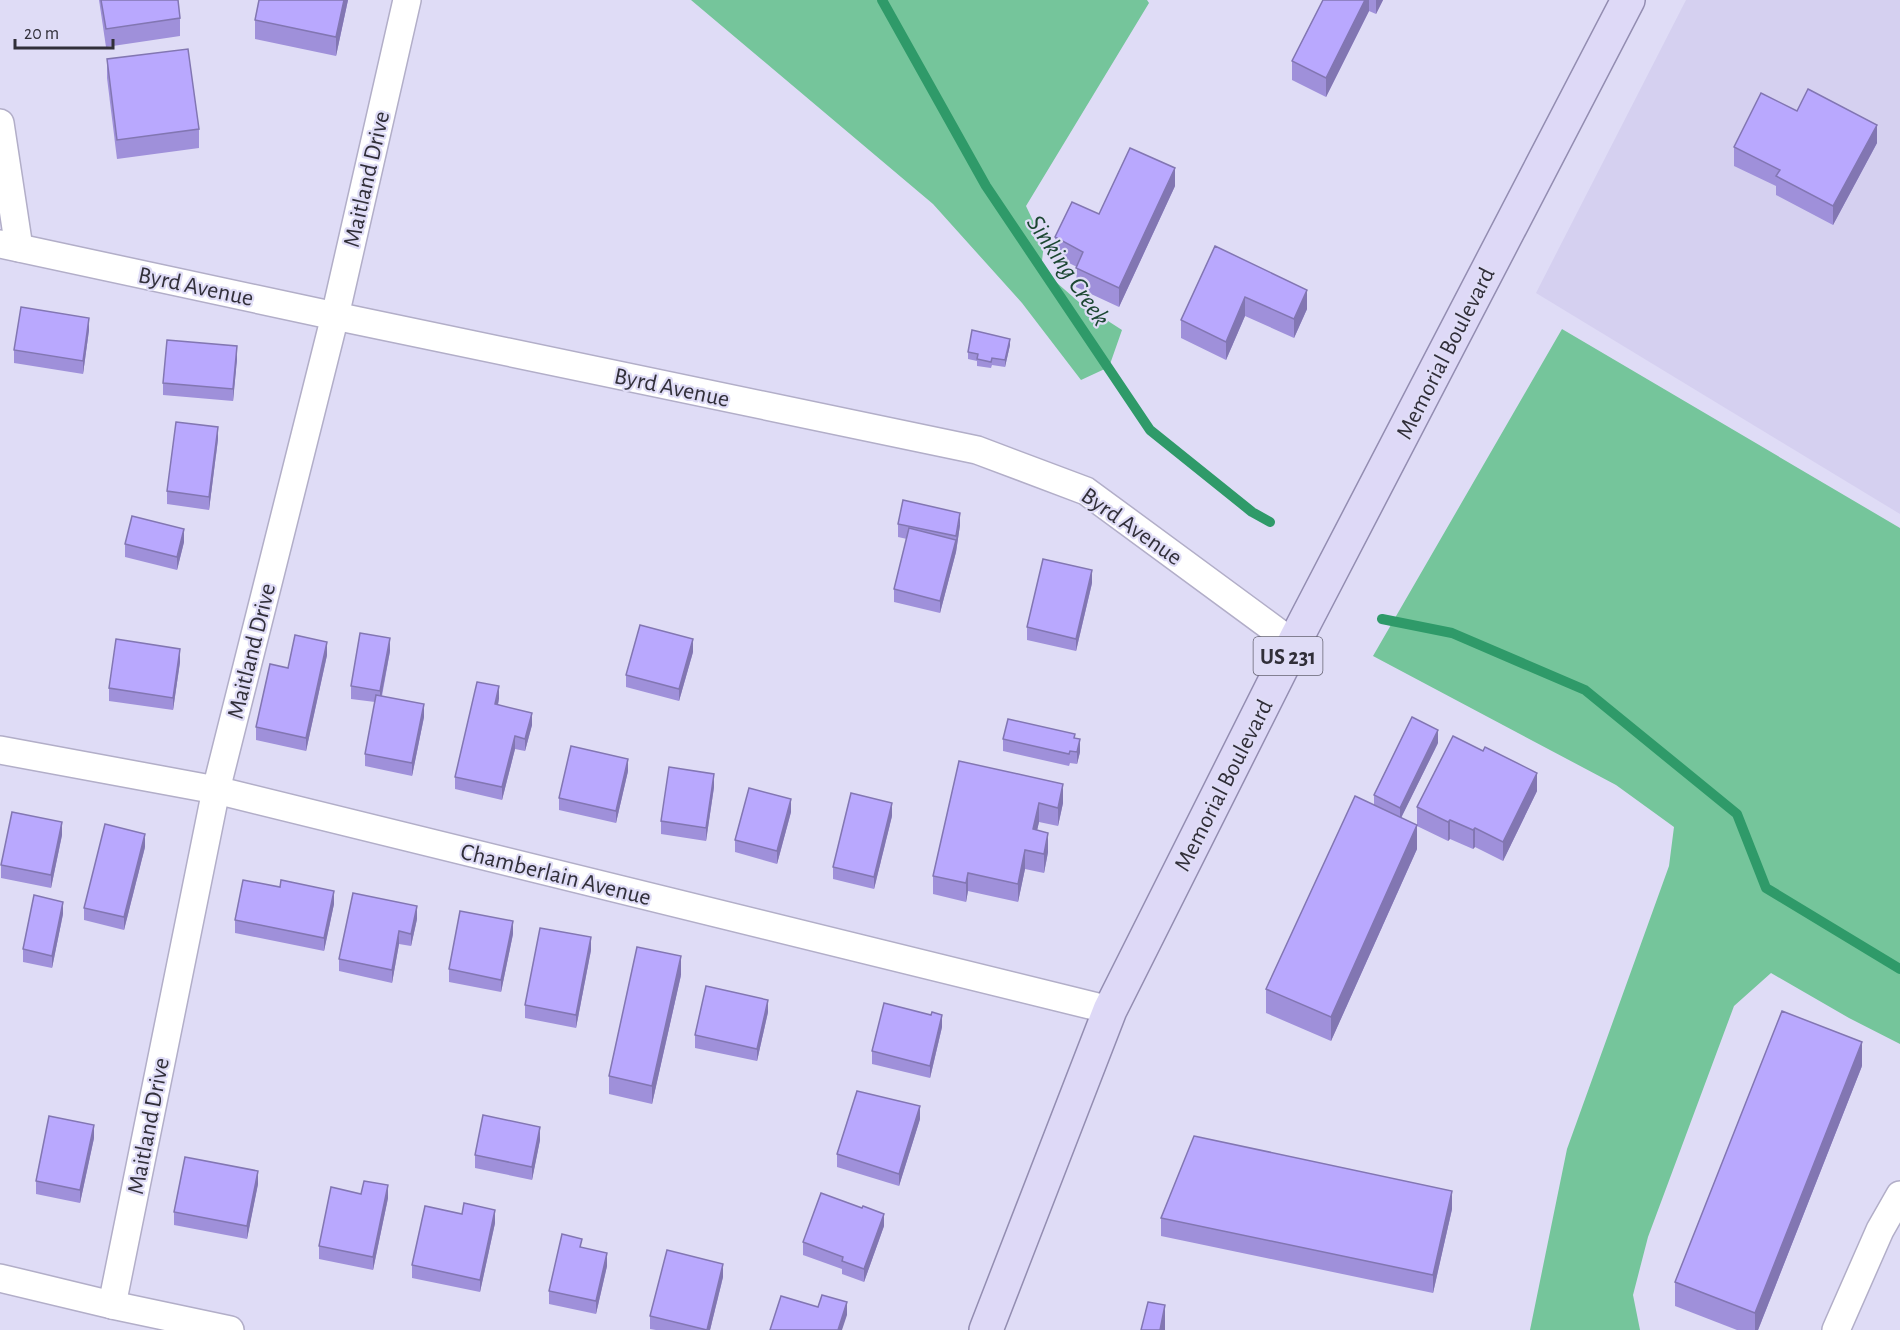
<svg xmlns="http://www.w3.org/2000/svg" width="1900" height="1330" viewBox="0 0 1900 1330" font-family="'Alegreya Sans',sans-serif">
  <rect width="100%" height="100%" fill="#dfdcf6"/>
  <polygon fill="#d5d0f0" points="1686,0 1900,0 1900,514 1536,293"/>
  <g fill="#75c59b">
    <polygon points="691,0 1147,0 1149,3 1026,206 1044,244 1041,269 1080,303 1122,330 1109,367 1081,380 1022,303 933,204"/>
    <polygon points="1562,329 1900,528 1900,1044 1849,1018 1771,973 1734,1006 1648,1237 1633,1295 1640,1330 1530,1330 1567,1149 1669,866 1674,827 1616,785 1373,656"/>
  </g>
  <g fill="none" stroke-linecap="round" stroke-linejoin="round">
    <g stroke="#2f9a69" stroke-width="10">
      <polyline points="882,0 986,186 1150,430 1252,512 1270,522"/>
      <polyline points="1382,619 1452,633 1585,690 1737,814 1766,888 1900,969"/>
    </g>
    <defs>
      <g id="minor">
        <polyline points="0,123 19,248"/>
        <polyline points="0,244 335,316 977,450 1086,491 1294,644"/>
        <polyline points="0,750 216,790 1110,1010"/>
        <polyline points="0,1278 112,1305 230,1330"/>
        <polyline points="112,1305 216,790 335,316 407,0"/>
        <polyline points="1836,1330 1880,1230 1900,1195"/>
      </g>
      <polyline id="primary" points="986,1330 1110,1010 1297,637 1628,0"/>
    </defs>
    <use href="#minor" stroke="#b2aec8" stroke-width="30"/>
    <use href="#primary" stroke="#938db1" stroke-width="36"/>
    <use href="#minor" stroke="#fff" stroke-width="27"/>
    <use href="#primary" stroke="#ded9f7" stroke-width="33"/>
  </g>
  <g fill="#9f90da">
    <polygon points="99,0 178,0 180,18 180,36 106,47"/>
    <polygon points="259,0 348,0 336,56 255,39 255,20"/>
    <polygon points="1323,0 1383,0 1376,14 1369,11 1326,97 1292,80 1292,61"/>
    <polygon points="107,59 199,129 199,148 117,159 107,78"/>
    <polygon points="1797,111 1877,143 1833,225 1776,195 1776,186 1734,166 1734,147"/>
    <polygon points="1175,186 1119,307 1076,287 1077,267 1055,256 1055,237 1099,214"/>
    <polygon points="1215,246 1307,309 1294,338 1245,316 1226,360 1181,338 1181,320"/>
    <polygon points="89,330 83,374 14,363 14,350"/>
    <polygon points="1010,345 1005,367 992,365 991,368 977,366 977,361 968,359 968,352"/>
    <polygon points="237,359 233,401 163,395 163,383"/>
    <polygon points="218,439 209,510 167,504 167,491"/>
    <polygon points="898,524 960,525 956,552 940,613 894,602 894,589 907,539 898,537"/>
    <polygon points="184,542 177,570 125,557 125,544"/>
    <polygon points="1092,583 1076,651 1027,640 1027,627"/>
    <polygon points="390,651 382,696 424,717 412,776 365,766 365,754 375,702 351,699 351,686"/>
    <polygon points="693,652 679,701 626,687 626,675"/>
    <polygon points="327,655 306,751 256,740 256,727 288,668"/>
    <polygon points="180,662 173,710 109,701 109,688"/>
    <polygon points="499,699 498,705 532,725 525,751 515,749 502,800 455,789 455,777"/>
    <polygon points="1075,738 1080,752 1077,764 1070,763 1069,766 1003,751 1003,739"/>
    <polygon points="1438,743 1401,818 1417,825 1417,807 1537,791 1503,861 1475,847 1473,849 1450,839 1448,841 1417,826 1417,849 1331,1041 1266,1013 1266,989 1374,805 1374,795"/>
    <polygon points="959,761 1063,803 1058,826 1039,822 1037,830 1048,852 1044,873 1025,869 1018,902 968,891 966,902 933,894 933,876"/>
    <polygon points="628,771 616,823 559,810 559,798"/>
    <polygon points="714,787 706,841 661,834 661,821"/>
    <polygon points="791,812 777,864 735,852 735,840"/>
    <polygon points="892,816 874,889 833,879 833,867"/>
    <polygon points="62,835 51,888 1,878 1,865"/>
    <polygon points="145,847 124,930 84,920 84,908"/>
    <polygon points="334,904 324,951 235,933 235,920"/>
    <polygon points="63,914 52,968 23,962 23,949"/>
    <polygon points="417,919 411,946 399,944 392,983 339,971 339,959"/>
    <polygon points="513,934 501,992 449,982 449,969"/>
    <polygon points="591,950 576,1028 525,1018 525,1005"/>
    <polygon points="681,975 652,1104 609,1094 609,1076"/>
    <polygon points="768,1012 757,1061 695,1048 695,1035"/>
    <polygon points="942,1027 930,1078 872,1064 872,1051"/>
    <polygon points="1862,1066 1758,1330 1737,1330 1675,1306 1675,1282"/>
    <polygon points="920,1119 899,1186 837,1167 837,1154"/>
    <polygon points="94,1138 80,1203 36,1194 36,1181"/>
    <polygon points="540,1140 532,1180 475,1168 475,1155"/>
    <polygon points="258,1184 247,1239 174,1225 174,1212"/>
    <polygon points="361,1194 388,1198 373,1270 319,1259 319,1246"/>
    <polygon points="862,1208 884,1226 864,1282 842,1274 842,1269 803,1255 803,1242"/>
    <polygon points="1452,1209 1433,1293 1161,1236 1161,1218"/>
    <polygon points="495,1223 480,1292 412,1278 412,1265"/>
    <polygon points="582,1247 607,1266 596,1314 549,1304 549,1291"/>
    <polygon points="723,1277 710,1330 656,1330 650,1329 650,1316"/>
  </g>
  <g fill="#8276b2">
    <polygon points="344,0 348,0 336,56 336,37"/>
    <polygon points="1365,0 1369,0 1369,11 1326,97 1326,78"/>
    <polygon points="1376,0 1383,0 1376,14"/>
    <polygon points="1877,125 1877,143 1833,225 1833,206"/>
    <polygon points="1175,168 1175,186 1119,307 1119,288"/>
    <polygon points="1307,290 1307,309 1294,338 1294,319"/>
    <polygon points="1245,297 1245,316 1226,360 1226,342"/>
    <polygon points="89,318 89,330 83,374 83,361"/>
    <polygon points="1010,339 1010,345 1005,367 1005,360"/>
    <polygon points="237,346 237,359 233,401 233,389"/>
    <polygon points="218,427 218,439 209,510 209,497"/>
    <polygon points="960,513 960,525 956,552 940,613 940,601 956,540"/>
    <polygon points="184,529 184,542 177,570 177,557"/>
    <polygon points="1092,570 1092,583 1076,651 1076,639"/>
    <polygon points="390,638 390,651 380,703 380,691"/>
    <polygon points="693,639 693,652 679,701 679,689"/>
    <polygon points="327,642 327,655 306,751 306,738"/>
    <polygon points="180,649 180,662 173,710 173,698"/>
    <polygon points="499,686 499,699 495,716 495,704"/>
    <polygon points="424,704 424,717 412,776 412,763"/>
    <polygon points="532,713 532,725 525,751 525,739"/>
    <polygon points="1438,730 1438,743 1400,820 1400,808"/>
    <polygon points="515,736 515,749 502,800 502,787"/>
    <polygon points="1080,739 1080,752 1077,764 1077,752"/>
    <polygon points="628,759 628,771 616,823 616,811"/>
    <polygon points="1537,773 1537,791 1503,861 1503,842"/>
    <polygon points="714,774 714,787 706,841 706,828"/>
    <polygon points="1063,784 1063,803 1058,826 1058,808"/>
    <polygon points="791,799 791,812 777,864 777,851"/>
    <polygon points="892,803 892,816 874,889 874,877"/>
    <polygon points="1039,803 1039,822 1033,848 1033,829"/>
    <polygon points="1450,820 1450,839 1448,841 1448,822"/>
    <polygon points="62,822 62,835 51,888 51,875"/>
    <polygon points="1417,825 1417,849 1331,1041 1331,1017"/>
    <polygon points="1475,828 1475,847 1473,849 1473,830"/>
    <polygon points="1048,833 1048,852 1044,873 1044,854"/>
    <polygon points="145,834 145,847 124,930 124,917"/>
    <polygon points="1025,850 1025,869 1018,902 1018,884"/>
    <polygon points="968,873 968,891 966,902 966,883"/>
    <polygon points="334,891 334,904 324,951 324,938"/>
    <polygon points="63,902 63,914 52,968 52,956"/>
    <polygon points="417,906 417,919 411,946 411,934"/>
    <polygon points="513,921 513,934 501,992 501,980"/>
    <polygon points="399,931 399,944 392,983 392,970"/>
    <polygon points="591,937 591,950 576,1028 576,1015"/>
    <polygon points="681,956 681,975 652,1104 652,1086"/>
    <polygon points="768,1000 768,1012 757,1061 757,1049"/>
    <polygon points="942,1015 942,1027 930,1078 930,1066"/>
    <polygon points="1862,1042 1862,1066 1758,1330 1755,1330 1755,1313"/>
    <polygon points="920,1106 920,1119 899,1186 899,1174"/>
    <polygon points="94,1125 94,1138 80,1203 80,1190"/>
    <polygon points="540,1127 540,1140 532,1180 532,1167"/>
    <polygon points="258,1171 258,1184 247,1239 247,1226"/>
    <polygon points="388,1185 388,1198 373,1270 373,1257"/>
    <polygon points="1452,1191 1452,1209 1433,1293 1433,1275"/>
    <polygon points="495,1210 495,1223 480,1292 480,1280"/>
    <polygon points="884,1214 884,1226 864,1282 864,1269"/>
    <polygon points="607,1253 607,1266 596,1314 596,1301"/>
    <polygon points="723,1264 723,1277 710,1330 707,1330"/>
    <polygon points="847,1302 847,1315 842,1330 838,1330"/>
    <polygon points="1165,1305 1165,1330 1160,1330"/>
  </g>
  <g fill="#b9a8fe" stroke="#8276b2" stroke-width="1.5">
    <polygon points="101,0 178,0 180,18 106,29"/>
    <polygon points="259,0 344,0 336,37 255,20"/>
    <polygon points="1323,0 1365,0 1326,78 1292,61"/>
    <polygon points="188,49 199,129 117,140 107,59"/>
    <polygon points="1808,89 1877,125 1833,206 1776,176 1780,170 1734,147 1761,93 1797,111"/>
    <polygon points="1130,148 1175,168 1119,288 1076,268 1083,252 1055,237 1072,202 1099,214"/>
    <polygon points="1215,246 1307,290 1294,319 1245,297 1226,342 1181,320"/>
    <polygon points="21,307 89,318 83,361 14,350"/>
    <polygon points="972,330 1010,339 1005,360 992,358 991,362 977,359 978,354 968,352"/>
    <polygon points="167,340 237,346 233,389 163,383"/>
    <polygon points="176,422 218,427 209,497 167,491"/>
    <polygon points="903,500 960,513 956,536 898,524"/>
    <polygon points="132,516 184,529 177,557 125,544"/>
    <polygon points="909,528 956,540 940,601 894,589"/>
    <polygon points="1043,559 1092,570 1076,639 1027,627"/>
    <polygon points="640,625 693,639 679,689 626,675"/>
    <polygon points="360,633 390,638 380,691 351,686"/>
    <polygon points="295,635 327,642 306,738 256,727 270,664 288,668"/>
    <polygon points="116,639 180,649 173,698 109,688"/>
    <polygon points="477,682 499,686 495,704 532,713 525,739 515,736 502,787 455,777"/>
    <polygon points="376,695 424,704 412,763 365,754"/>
    <polygon points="1412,717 1438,730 1400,808 1374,795"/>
    <polygon points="1008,719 1075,734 1074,738 1080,739 1077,752 1070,751 1069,754 1003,739"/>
    <polygon points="1453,736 1483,751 1485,747 1537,773 1503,842 1475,828 1473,830 1450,820 1448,822 1417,807"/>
    <polygon points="571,746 628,759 616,811 559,798"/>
    <polygon points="959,761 1063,784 1058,808 1039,803 1033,829 1048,833 1044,854 1025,850 1018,884 968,873 966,883 933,876"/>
    <polygon points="669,767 714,774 706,828 661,821"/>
    <polygon points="749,788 791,799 777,851 735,840"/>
    <polygon points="851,793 892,803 874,877 833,867"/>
    <polygon points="1355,796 1417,825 1331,1017 1266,989"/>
    <polygon points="12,812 62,822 51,875 1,865"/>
    <polygon points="105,824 145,834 124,917 84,908"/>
    <polygon points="243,880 280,887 281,880 334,891 324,938 235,920"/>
    <polygon points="353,893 417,906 411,934 399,931 392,970 339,959"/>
    <polygon points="34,895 63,902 52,956 23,949"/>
    <polygon points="460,911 513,921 501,980 449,969"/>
    <polygon points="540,928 591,937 576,1015 525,1005"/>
    <polygon points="637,947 681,956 652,1086 609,1076"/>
    <polygon points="706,986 768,1000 757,1049 695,1035"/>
    <polygon points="884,1003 931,1015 932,1012 942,1015 930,1066 872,1051"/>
    <polygon points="1782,1011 1862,1042 1755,1313 1675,1282"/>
    <polygon points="857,1091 920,1106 899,1174 837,1154"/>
    <polygon points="483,1115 540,1127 532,1167 475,1155"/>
    <polygon points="49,1116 94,1125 80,1190 36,1181"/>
    <polygon points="1194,1136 1452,1191 1433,1275 1161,1218"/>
    <polygon points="185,1157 258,1171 247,1226 174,1212"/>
    <polygon points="364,1181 388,1185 373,1257 319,1246 331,1187 361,1194"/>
    <polygon points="821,1193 862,1208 863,1206 884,1214 864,1269 842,1261 843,1257 803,1242"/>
    <polygon points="464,1203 495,1210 480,1280 412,1265 425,1206 462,1214"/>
    <polygon points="562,1234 582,1239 580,1247 607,1253 596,1301 549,1291"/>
    <polygon points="667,1250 723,1264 707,1330 650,1316"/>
    <polygon points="822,1295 847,1302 838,1330 770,1330 781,1296 818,1307"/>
    <polygon points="1148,1302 1165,1305 1160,1330 1141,1330"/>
  </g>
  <g text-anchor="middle" stroke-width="4.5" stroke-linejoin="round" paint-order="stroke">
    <rect fill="#dfdcf6" stroke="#656372" stroke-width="1.5" x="1253.5" y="637" width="69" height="38" rx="4.5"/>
    <g font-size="22" font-weight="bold" fill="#312f39">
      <text x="1288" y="664">US 231</text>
    </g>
    <g font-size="24" fill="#312f39" stroke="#dfdcf6">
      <text transform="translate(366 179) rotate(-77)" y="8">Maitland Drive</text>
      <text transform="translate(196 286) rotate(12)" y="8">Byrd Avenue</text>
      <text transform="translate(1445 353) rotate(-63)" y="8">Memorial Boulevard</text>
      <text transform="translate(672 387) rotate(12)" y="8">Byrd Avenue</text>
      <text transform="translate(1132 526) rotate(35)" y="8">Byrd Avenue</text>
      <text transform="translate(251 651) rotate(-76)" y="8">Maitland Drive</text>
      <text transform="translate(1223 785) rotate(-63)" y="8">Memorial Boulevard</text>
      <text transform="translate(556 874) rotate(14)" y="8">Chamberlain Avenue</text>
      <text transform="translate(148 1126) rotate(-79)" y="8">Maitland Drive</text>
    </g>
    <g font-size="26" font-style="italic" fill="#1c4732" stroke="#dfdcf6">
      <text transform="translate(1069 270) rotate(56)" y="9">Sinking Creek</text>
    </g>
  </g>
  <path d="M15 39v9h98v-9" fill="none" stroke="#312f39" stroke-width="3"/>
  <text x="24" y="39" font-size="18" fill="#312f39" stroke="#dfdcf6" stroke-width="4.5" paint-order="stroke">20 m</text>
</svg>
